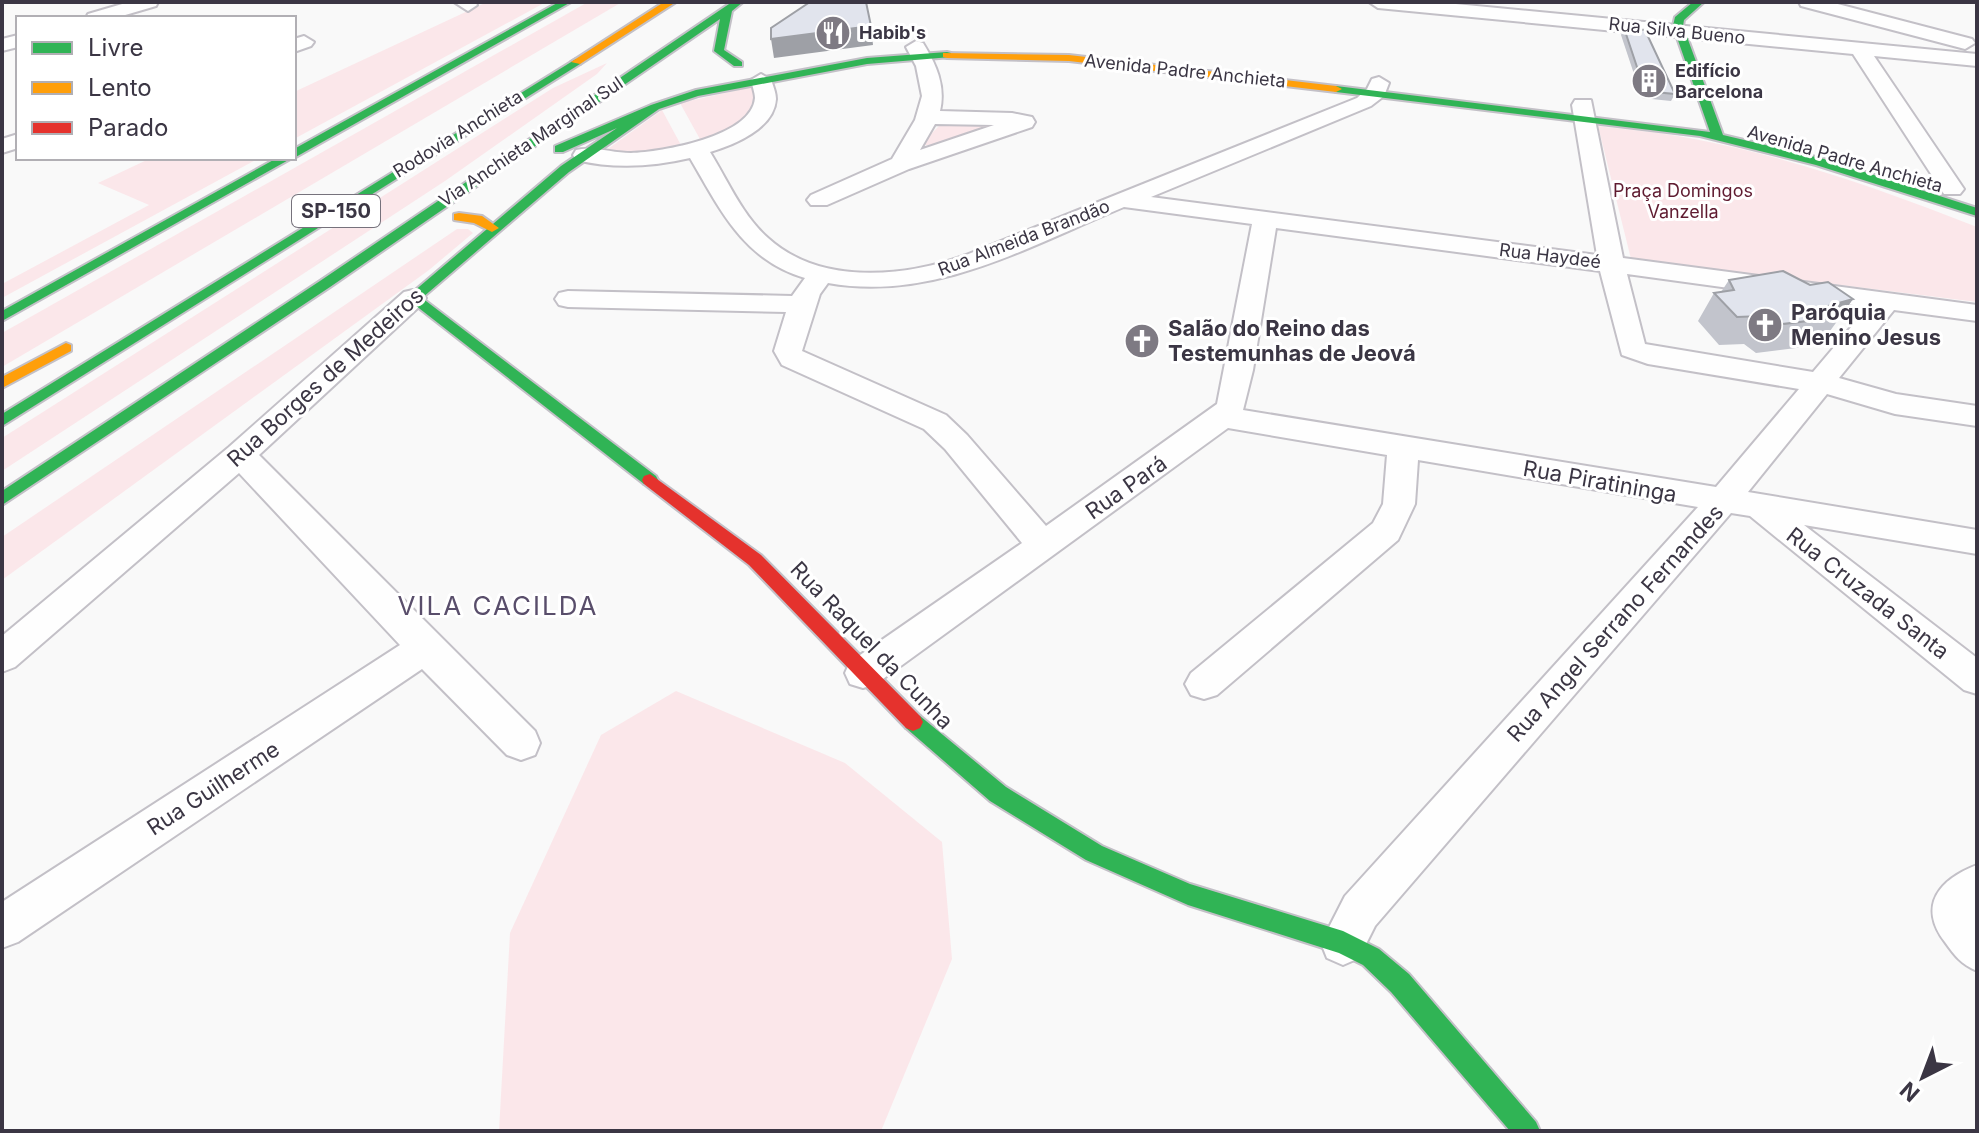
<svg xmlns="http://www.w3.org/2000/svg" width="1979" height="1133" viewBox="0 0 1979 1133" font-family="Inter,sans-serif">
  <rect width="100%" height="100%" fill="#f9f9f9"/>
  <g fill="#fbe7ea">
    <polygon points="487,2 546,2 294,139 294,92"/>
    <polygon points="588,2 622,2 2,367 2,333"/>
    <polygon points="607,63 597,74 445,181 2,471 2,438 553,88"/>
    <path d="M752,87C761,117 723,132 701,141L680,103Z"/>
    <polygon points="662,110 682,147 639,153 605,151"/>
    <polygon points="945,120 999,125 952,142 919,146"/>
    <path d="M1598,126C1628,130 1659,132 1689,138C1788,156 1883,190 1977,227V302L1631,259Z"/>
    <polygon points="151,158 259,158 2,298 2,284 149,205 98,183"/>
    <polygon points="457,229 468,229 473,233 429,270 2,580 2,537"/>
    <polygon points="676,691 845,763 942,842 952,959 881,1131 499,1131 510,933 601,735"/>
  </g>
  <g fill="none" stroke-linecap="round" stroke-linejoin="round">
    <defs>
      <g id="street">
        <polygon points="129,2 158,2 156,6 115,18 86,18 88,14"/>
        <polygon points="454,2 475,2 477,5 468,11"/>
        <polygon points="1369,2 1435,2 1977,54 1977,66 1874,56 1964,189 1960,194 1944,194 1853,54 1378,8"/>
        <polygon points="1799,2 1830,2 1972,39 1975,43 1965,49 1801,6"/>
        <polygon points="18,35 18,47 2,51 2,39"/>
        <polygon points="304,36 314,42 311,46 294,52 294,39"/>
        <path d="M916,41L923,43C936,64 946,86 940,111L1012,113L1032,117L1035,122L1032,127L909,169L827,205H811L807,200L811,195L892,159L915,120L922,96L916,66L906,47ZM935,124L994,125L920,150Z"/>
        <path d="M761,74L771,80C773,85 776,93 776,99C774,129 734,145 710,152C728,181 742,215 768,238C821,286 905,277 966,255L1357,98L1367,89L1372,79L1379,77L1389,83L1384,96L1371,106L1151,197L1597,255L1572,105L1575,100H1591L1623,258L1977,305V321L1894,310L1839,378L1896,394L1977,406V426L1895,414L1827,394L1748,492L1977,530V554L1804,525L1977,658V694L1964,690L1750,516L1731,513L1375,926L1359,958L1343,965L1327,958L1321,943L1345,896L1698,507L1418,460L1415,504L1398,540L1217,695L1204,699L1191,695L1185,684L1191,673L1373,523L1383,504L1387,455L1228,428L876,684L863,688L850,684L845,673L850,662L1022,543L945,449L924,429L782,365L774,351L786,312L568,307L559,305L555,299L559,293L568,291L792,296L805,278C743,260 720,209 690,158C652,167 614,169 576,160L573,155L576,150C593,146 613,153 631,153C661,152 752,137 755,98C755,93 752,85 751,80ZM1124,207L1252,224L1217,404L1046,526L967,435L946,415L802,351L820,294L828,283C934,302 1029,246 1124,207ZM1276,228L1600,271L1622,355L1648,364L1799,389L1716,487L1243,410L1253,370ZM1627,274L1868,307L1813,372L1645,344Z"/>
        <polygon points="18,134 18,148 2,153 2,139"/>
        <polygon points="413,290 422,292 426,298 422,304 259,455 535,731 540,743 535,755 521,760 507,755 422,669 18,942 2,948 2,902 400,645 239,473 15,667 2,672 2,636 229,447 404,292"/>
        <path d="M1977,865V971C1961,964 1955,956 1945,942C1917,905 1940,879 1977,865Z"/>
      </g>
      <g id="fast">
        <polygon points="559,2 571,2 294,158 294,149"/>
        <polygon points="732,2 743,2 732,11 724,50 742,62 742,66 734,66 714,51 720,19 330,287 2,505 2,491 320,281"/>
        <polygon points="1693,2 1704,2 1684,20 1683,26 1723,135 1824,159 1977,208 1977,216 1816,165 1700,136 1336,92 1330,89 1336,86 1710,132 1673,26 1675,17"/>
        <polygon points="947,52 951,53 951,57 867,64 698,96 659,109 569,172 422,298 656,476 658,480 656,484 644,484 406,298 561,166 617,128 563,152 555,152 555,146 651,105 696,90 867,58"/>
        <polygon points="576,59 581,62 580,64 2,426 2,414"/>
        <polygon points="277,158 292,158 2,321 2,311"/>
        <polygon points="913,713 920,716 1006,787 1102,846 1190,884 1343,931 1379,949 1409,974 1536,1122 1540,1131 1510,1131 1391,992 1363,965 1339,953 1188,905 1086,860 990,801 906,728 903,722 906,716"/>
      </g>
      <g id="slow">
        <polygon points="664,2 676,2 580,64 571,62"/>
        <polygon points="943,53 1069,55 1336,86 1342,89 1336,92 1069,61 947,58 943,57"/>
        <polygon points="459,213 482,216 499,228 492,232 474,223 454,220 454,214"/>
        <polygon points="66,343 71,345 71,351 2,388 2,377"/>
      </g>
      <polygon id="jam" points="650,474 761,555 920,716 923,722 920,728 913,731 906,728 749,565 644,484 642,480 644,476"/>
    </defs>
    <use href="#street" stroke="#c3c0c7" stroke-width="4"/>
    <use href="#fast" stroke="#c3c0c7" stroke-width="4"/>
    <use href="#slow" stroke="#c3c0c7" stroke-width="4"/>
    <use href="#jam" stroke="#c3c0c7" stroke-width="4"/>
    <use href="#street" fill="#fefefe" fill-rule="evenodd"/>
    <use href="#fast" fill="#30b455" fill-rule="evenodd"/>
    <use href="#slow" fill="#ff9f0a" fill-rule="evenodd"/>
    <use href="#jam" fill="#e5322d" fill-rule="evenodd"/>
  </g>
  <g fill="#c2c4cc">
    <polygon points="1624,28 1675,94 1671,101 1642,98 1621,35"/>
    <polygon points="1729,280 1810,285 1853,299 1820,345 1756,353 1744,344 1719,345 1698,321 1714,293 1721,292"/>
  </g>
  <g fill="#9ea0a6">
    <polygon points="871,26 873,45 774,58 771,39"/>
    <polygon points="1853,299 1833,327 1840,317 1828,306"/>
  </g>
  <g fill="#e1e4ed" stroke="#9ea0a6" stroke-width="2">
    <polygon points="810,2 866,2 871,26 771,39 771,28"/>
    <polygon points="1624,28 1645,30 1675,94 1645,91"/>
    <polygon points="1783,271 1810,285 1828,282 1853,299 1828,306 1840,317 1775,325 1762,316 1737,317 1714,293 1734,290 1729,280"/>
  </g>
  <defs>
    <symbol id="restaurant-disc" viewBox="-11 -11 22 22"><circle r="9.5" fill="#7e7a83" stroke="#fff"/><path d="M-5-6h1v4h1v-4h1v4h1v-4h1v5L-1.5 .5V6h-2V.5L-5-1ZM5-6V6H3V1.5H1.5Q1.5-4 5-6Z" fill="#fff"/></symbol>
    <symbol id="building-disc" viewBox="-11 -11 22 22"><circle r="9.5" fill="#7e7a83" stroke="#fff"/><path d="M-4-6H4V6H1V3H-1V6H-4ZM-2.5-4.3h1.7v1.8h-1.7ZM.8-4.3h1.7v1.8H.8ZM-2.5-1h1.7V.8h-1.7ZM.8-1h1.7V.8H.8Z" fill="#fff"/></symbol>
    <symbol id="church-disc" viewBox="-11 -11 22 22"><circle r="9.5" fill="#7e7a83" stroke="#fff"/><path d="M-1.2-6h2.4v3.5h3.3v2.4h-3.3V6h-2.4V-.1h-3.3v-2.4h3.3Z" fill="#fff"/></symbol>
  </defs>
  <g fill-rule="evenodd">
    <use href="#restaurant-disc" x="813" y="13" width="40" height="40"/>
    <use href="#building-disc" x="1629" y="61" width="40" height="40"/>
    <use href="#church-disc" x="1745" y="305" width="40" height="40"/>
    <use href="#church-disc" x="1122" y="321" width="40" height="40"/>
  </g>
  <g text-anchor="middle" stroke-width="6" stroke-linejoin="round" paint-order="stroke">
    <g font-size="18" fill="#3b3644" stroke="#fff">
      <text transform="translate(1677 31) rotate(6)" y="6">Rua Silva Bueno</text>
      <text transform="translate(1185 71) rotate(6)" y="6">Avenida Padre Anchieta</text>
      <text transform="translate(458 134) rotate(-32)" y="6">Rodovia Anchieta</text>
      <text transform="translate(531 142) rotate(-34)" y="6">Via Anchieta Marginal Sul</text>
      <text transform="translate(1845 159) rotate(16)" y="6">Avenida Padre Anchieta</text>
      <text transform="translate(1024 238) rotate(-21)" y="6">Rua Almeida Brandão</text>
      <text transform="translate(1550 256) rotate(7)" y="6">Rua Haydeé</text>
    </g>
    <g font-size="18" font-weight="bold" fill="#3b3644" stroke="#fff" text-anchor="start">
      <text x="859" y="39">Habib's</text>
      <text x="1675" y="77">Edifício<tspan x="1675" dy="21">Barcelona</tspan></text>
    </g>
    <g font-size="18" fill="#5f1b30" stroke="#fff">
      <text x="1683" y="197">Praça Domingos<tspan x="1683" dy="21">Vanzella</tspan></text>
    </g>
    <rect fill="#fff" stroke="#76727c" stroke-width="2" x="292" y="195" width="88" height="32" rx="6"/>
    <g font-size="20" font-weight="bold" fill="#3b3644">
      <text x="336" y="218">SP-150</text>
    </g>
    <g font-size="22" font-weight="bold" fill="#3b3644" stroke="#fff" text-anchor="start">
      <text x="1791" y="320">Paróquia<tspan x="1791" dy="25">Menino Jesus</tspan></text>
      <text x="1168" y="336">Salão do Reino das<tspan x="1168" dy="25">Testemunhas de Jeová</tspan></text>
    </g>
    <g font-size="22" fill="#3b3644" stroke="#fff">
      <text transform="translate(325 377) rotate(-42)" y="8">Rua Borges de Medeiros</text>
      <text transform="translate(1600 481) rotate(10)" y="8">Rua Piratininga</text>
      <text transform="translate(1126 487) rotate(-35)" y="8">Rua Pará</text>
      <text transform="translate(1868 593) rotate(38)" y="8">Rua Cruzada Santa</text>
      <text transform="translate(1615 623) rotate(-48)" y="8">Rua Angel Serrano Fernandes</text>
      <text transform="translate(872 645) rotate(46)" y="8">Rua Raquel da Cunha</text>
      <text transform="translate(213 788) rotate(-33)" y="8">Rua Guilherme</text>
    </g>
    <g font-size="26" letter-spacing="2" fill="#594e6b" stroke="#fff">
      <text x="498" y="615">VILA CACILDA</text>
    </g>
  </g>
  <rect width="1979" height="1133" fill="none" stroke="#3b3644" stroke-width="8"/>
  <rect x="16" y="16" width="280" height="144" fill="#ffffff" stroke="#b1afb4" stroke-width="2"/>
  <rect x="32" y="42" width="40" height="12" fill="#30b455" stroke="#b1afb4" stroke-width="2"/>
  <text x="88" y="56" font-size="24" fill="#3b3644">Livre</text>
  <rect x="32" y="82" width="40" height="12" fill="#ff9f0a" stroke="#b1afb4" stroke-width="2"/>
  <text x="88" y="96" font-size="24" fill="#3b3644">Lento</text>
  <rect x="32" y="122" width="40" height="12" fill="#e5322d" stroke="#b1afb4" stroke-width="2"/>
  <text x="88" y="136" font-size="24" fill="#3b3644">Parado</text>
  <g transform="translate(1923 1077) rotate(222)" stroke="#ffffff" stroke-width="6" paint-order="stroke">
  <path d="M0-6L14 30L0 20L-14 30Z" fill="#3b3644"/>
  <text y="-12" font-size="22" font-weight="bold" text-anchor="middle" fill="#3b3644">N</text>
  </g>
</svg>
